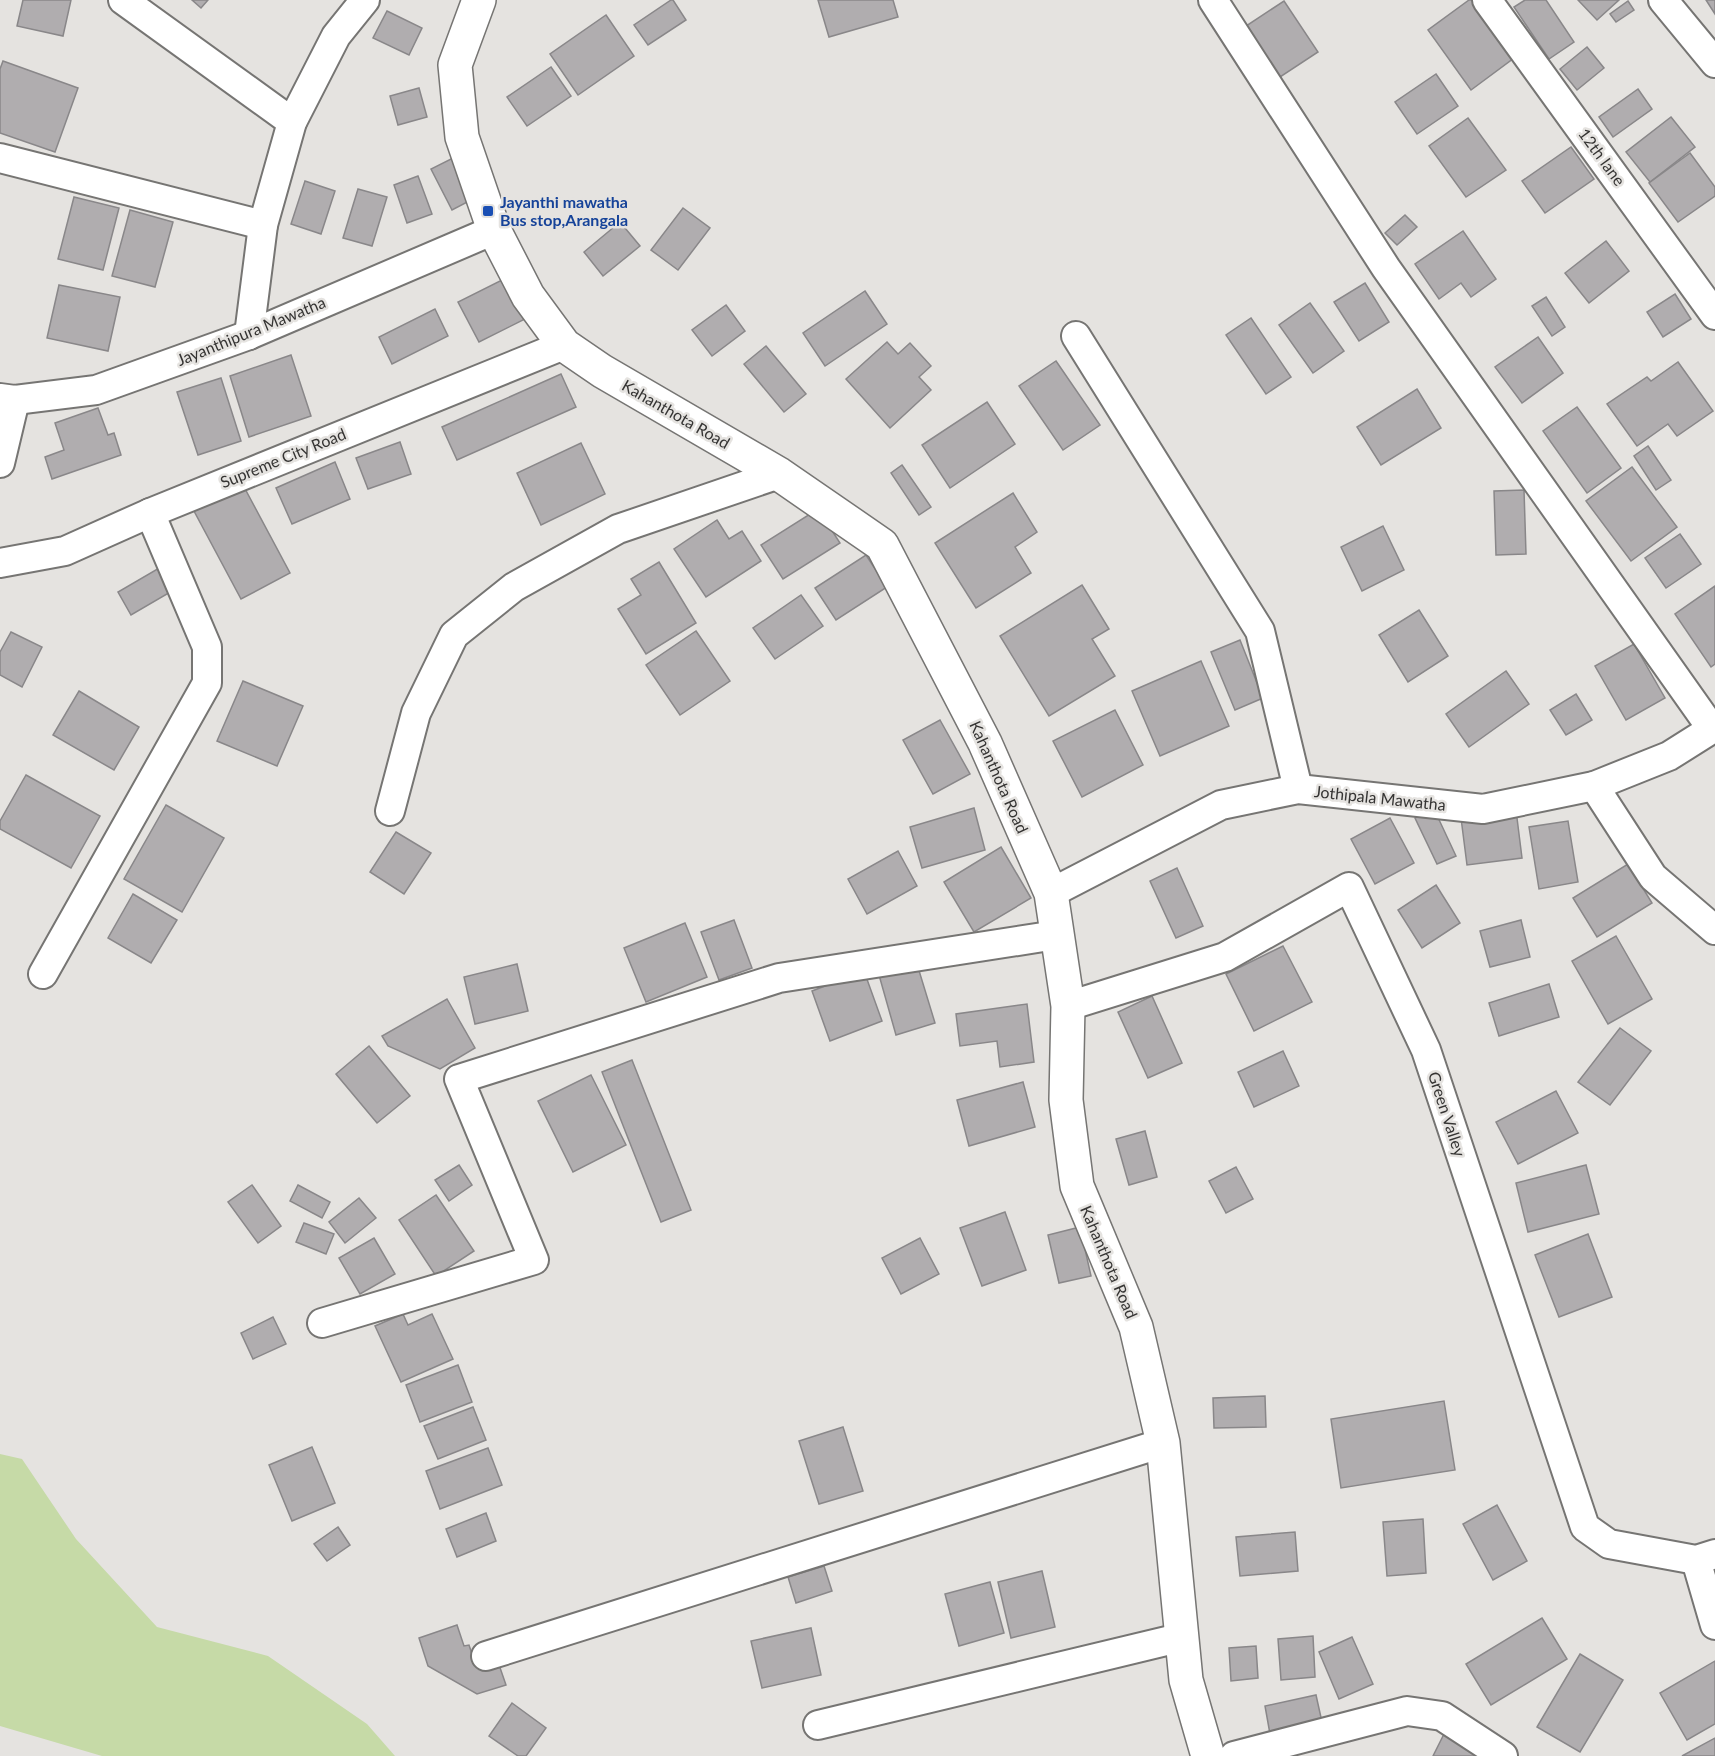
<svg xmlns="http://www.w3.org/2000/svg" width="1715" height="1756" viewBox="0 0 1715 1756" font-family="Lato,sans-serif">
  <rect width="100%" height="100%" fill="#e5e3e0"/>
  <polygon fill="#c6daa7" points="0,1454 22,1459 76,1539 157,1627 268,1656 367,1724 395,1756 102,1756 0,1726"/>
  <g fill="#b0adaf" stroke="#898789" stroke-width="1.5">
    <polygon points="23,0 71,0 63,36 17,26"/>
    <polygon points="192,0 208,0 201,8"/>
    <polygon points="671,0 673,0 686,20 648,45 634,25"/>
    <polygon points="818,0 893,0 898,17 829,37"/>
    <polygon points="1469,0 1472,0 1514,58 1471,90 1428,30"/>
    <polygon points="1525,0 1546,0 1574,42 1549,59 1514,7"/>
    <polygon points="1578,0 1619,0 1597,20"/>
    <polygon points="1706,0 1715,0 1715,14"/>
    <polygon points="1284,1 1318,52 1274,81 1240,30"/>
    <polygon points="1628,1 1634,10 1616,22 1610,14"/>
    <polygon points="387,11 422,28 409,55 373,38"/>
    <polygon points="606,15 634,56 578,95 550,54"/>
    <polygon points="1587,47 1604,68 1577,90 1560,69"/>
    <polygon points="3,61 78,88 55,152 0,133 0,69"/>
    <polygon points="551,67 571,96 527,126 507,97"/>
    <polygon points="1436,74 1458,106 1417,134 1395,102"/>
    <polygon points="419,88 427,117 398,125 390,96"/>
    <polygon points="1638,89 1652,109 1613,137 1599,117"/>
    <polygon points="1671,117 1695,147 1650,182 1626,152"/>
    <polygon points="1468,118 1506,170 1466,197 1429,146"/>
    <polygon points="1571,147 1594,179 1545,213 1522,181"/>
    <polygon points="1690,153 1715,187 1715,196 1678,222 1649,183"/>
    <polygon points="457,156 477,197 452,210 431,169"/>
    <polygon points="418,176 432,214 407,223 394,185"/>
    <polygon points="305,181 335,191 321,234 291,224"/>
    <polygon points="358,189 387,197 372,246 343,238"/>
    <polygon points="74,197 119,208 103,270 58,259"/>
    <polygon points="683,208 710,228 678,270 651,250"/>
    <polygon points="130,210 173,222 155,287 112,276"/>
    <polygon points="1405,215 1417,227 1397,245 1385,233"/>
    <polygon points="620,222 640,246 603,276 584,252"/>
    <polygon points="1463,231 1496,279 1471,297 1461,283 1439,299 1415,264"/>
    <polygon points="1606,241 1629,271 1589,303 1565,273"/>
    <polygon points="508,277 529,317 479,342 458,302"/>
    <polygon points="1365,283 1389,322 1359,341 1334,302"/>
    <polygon points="59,285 120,297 108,351 47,338"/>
    <polygon points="865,291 887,324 825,366 803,333"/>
    <polygon points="1675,294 1691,319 1663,337 1647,312"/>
    <polygon points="1546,297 1565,327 1552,336 1532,306"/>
    <polygon points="1310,303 1344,351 1313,373 1279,325"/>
    <polygon points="726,305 745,331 712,356 692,330"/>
    <polygon points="435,309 448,336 392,364 379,337"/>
    <polygon points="1251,318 1291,377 1266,394 1226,335"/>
    <polygon points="1538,337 1563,373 1522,403 1495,367"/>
    <polygon points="887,342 898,354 910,343 931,366 919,377 931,390 890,428 846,379"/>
    <polygon points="766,346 806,394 784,412 744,364"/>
    <polygon points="291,355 311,416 249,437 230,376"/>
    <polygon points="1056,361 1100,425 1063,450 1019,386"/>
    <polygon points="1678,362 1713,411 1677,436 1668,424 1637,446 1607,404 1647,377 1651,381"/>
    <polygon points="561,374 576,407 457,460 442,427"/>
    <polygon points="221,378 241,441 198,455 177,392"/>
    <polygon points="1417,389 1441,428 1381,465 1357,427"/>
    <polygon points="987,402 1015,444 950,488 922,445"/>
    <polygon points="1577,407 1621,468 1587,493 1543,431"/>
    <polygon points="98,408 108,435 114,433 121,455 52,479 45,457 64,450 55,423"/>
    <polygon points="400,442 411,474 368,489 356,458"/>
    <polygon points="581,443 605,494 541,525 517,473"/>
    <polygon points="1648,446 1671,480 1656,490 1634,456"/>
    <polygon points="335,462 350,499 292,524 276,488"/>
    <polygon points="902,465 931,507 919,515 891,473"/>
    <polygon points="1632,467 1677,527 1631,561 1586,501"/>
    <polygon points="243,485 290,573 241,599 194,511"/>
    <polygon points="1524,490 1526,554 1496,555 1494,491"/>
    <polygon points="1013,493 1037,532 1015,547 1031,573 976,608 935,543"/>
    <polygon points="818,509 840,543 783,579 761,545"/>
    <polygon points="717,520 729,539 742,531 761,561 706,597 674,549"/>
    <polygon points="1383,526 1404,570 1362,591 1341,547"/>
    <polygon points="1680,534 1701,564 1666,588 1645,558"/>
    <polygon points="866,555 887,587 836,620 815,588"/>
    <polygon points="659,562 696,623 646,654 618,609 641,595 631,579"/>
    <polygon points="166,564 179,587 131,615 118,592"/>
    <polygon points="1082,585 1109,629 1092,639 1115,676 1049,716 1000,636"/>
    <polygon points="1715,586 1715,664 1711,667 1675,614"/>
    <polygon points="801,595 823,626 775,659 753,628"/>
    <polygon points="1419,610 1448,656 1408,682 1379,635"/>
    <polygon points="696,631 730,681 680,715 646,665"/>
    <polygon points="11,632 42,647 22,687 0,675 0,652"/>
    <polygon points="1240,640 1263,698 1235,710 1211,652"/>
    <polygon points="1634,644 1665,698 1626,720 1595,666"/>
    <polygon points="1201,661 1229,726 1160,756 1132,691"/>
    <polygon points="1506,671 1529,704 1469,747 1446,714"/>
    <polygon points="243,681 303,706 277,766 217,741"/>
    <polygon points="79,691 139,727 114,770 53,735"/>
    <polygon points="1576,694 1592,720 1566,735 1550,710"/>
    <polygon points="1115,710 1143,765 1082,797 1053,741"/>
    <polygon points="940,720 970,774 933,794 903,740"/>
    <polygon points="26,775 100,816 71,868 0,829 0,821"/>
    <polygon points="166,805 224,838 182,912 124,879"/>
    <polygon points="974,808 985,850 922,868 910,827"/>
    <polygon points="1434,809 1456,856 1437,864 1415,818"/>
    <polygon points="1516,810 1522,858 1467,865 1461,818"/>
    <polygon points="1390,818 1414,863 1375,884 1351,839"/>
    <polygon points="1568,821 1578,882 1539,889 1529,827"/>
    <polygon points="396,832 431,853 404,894 370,872"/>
    <polygon points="1001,847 1031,898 974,932 944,882"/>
    <polygon points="898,851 917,886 867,914 848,879"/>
    <polygon points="1628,864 1652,903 1597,937 1573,898"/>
    <polygon points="1177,868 1203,926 1176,938 1150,881"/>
    <polygon points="1436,885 1460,923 1422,948 1398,910"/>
    <polygon points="133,894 177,920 151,963 108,938"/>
    <polygon points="734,920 752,968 719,980 701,932"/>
    <polygon points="1521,920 1530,957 1490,967 1480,931"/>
    <polygon points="685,923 707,977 646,1002 624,948"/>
    <polygon points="1616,936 1652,999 1608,1024 1572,961"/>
    <polygon points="1283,946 1312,1002 1254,1031 1226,974"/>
    <polygon points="517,964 528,1011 475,1024 464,977"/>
    <polygon points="917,964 935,1023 896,1035 879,975"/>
    <polygon points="864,971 882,1021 830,1041 812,991"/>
    <polygon points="1549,984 1559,1017 1499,1036 1489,1003"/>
    <polygon points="1152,996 1182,1063 1148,1078 1118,1012"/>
    <polygon points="447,999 475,1048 440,1069 388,1046 382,1036"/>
    <polygon points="1027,1004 1034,1062 1000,1067 997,1041 960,1046 956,1014"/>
    <polygon points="1620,1028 1651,1051 1610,1105 1578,1082"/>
    <polygon points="369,1046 410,1096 377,1123 336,1074"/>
    <polygon points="1283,1051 1299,1086 1254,1107 1238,1072"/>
    <polygon points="632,1060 691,1210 661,1222 602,1072"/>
    <polygon points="591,1075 626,1145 573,1172 538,1101"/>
    <polygon points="1023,1082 1035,1127 969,1146 957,1100"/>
    <polygon points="1556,1091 1578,1133 1518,1164 1496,1122"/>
    <polygon points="1145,1131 1157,1177 1129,1185 1116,1139"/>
    <polygon points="459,1165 472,1185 449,1201 435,1180"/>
    <polygon points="1586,1165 1599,1214 1528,1232 1516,1183"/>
    <polygon points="1236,1167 1253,1199 1226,1213 1209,1181"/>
    <polygon points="252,1185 281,1226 258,1243 228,1202"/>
    <polygon points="298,1185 330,1202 322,1218 290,1201"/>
    <polygon points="436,1195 474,1251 436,1276 399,1220"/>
    <polygon points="359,1198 376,1218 345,1243 329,1222"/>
    <polygon points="1005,1212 1026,1270 982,1286 960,1228"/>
    <polygon points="304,1223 334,1234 326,1254 296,1242"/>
    <polygon points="1080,1227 1091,1276 1059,1283 1048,1235"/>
    <polygon points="1588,1234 1612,1297 1559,1317 1535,1255"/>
    <polygon points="374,1238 395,1274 360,1294 339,1258"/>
    <polygon points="920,1238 939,1274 901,1294 882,1258"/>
    <polygon points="403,1314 408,1325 432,1314 453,1359 401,1382 375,1326"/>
    <polygon points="273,1317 286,1344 253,1359 241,1333"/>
    <polygon points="458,1365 472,1402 420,1422 406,1385"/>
    <polygon points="1265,1396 1266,1427 1214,1428 1213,1398"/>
    <polygon points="1444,1401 1455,1470 1341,1488 1331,1419"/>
    <polygon points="473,1407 486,1440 438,1459 424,1426"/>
    <polygon points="843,1427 863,1491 819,1504 799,1441"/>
    <polygon points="312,1447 335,1503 292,1521 269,1465"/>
    <polygon points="488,1448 502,1485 440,1509 426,1471"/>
    <polygon points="1497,1505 1527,1561 1493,1580 1463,1524"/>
    <polygon points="486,1513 496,1541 457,1557 446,1529"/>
    <polygon points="1423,1519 1426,1573 1387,1576 1383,1522"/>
    <polygon points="338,1527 350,1545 327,1561 314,1544"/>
    <polygon points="1295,1532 1298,1571 1240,1576 1236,1537"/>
    <polygon points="824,1566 832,1591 796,1603 788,1577"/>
    <polygon points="1042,1571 1055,1627 1011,1638 998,1582"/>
    <polygon points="990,1582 1004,1633 959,1646 945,1594"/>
    <polygon points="1542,1618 1567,1659 1491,1705 1466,1664"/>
    <polygon points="457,1625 464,1646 469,1645 476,1666 497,1659 506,1685 477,1694 428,1666 419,1638"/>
    <polygon points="811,1628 821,1675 762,1688 751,1641"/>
    <polygon points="1313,1636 1315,1677 1281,1680 1278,1639"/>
    <polygon points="1352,1637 1373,1684 1339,1699 1319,1652"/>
    <polygon points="1256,1646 1258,1678 1231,1681 1229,1648"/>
    <polygon points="1580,1654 1623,1680 1580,1752 1537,1727"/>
    <polygon points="1715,1661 1715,1724 1687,1740 1660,1693"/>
    <polygon points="1316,1695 1322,1722 1270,1734 1265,1706"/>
    <polygon points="512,1703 546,1728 526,1756 518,1756 489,1736"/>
    <polygon points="1445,1732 1484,1756 1433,1756"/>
    <polygon points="1715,1738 1715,1756 1682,1756"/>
  </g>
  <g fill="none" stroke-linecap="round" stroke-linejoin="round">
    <defs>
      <g id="minor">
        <polyline points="123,0 292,122"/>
        <polyline points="1213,0 1386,268 1712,729"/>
        <polyline points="1487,0 1715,315"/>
        <polyline points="1663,0 1715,63"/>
        <polyline points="0,158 263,225"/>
        <polyline points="249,335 263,225 292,122 336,36 365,0"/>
        <polyline points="1076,336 1260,631 1298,789"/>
        <polyline points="0,398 15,400 96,390 249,335 494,230"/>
        <polyline points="0,463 15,400"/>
        <polyline points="0,563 65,551 150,513 564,345"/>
        <polyline points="1594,786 1653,877 1715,930"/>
        <polyline points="390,811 416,713 454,635 514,587 618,529 779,474"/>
        <polyline points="1051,893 1221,805 1298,789 1483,809 1594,786 1669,756 1715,727"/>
        <polyline points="43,974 207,683 207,647 150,513"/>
        <polyline points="1068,1006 1225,957 1349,887 1426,1050 1585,1527 1609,1544 1696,1560 1715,1554"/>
        <polyline points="322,1323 534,1260 459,1079 779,978 1056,935"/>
        <polyline points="1696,1560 1715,1625"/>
        <polyline points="486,1656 1163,1443"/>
        <polyline points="818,1725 1183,1637"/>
        <polyline points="1234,1756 1407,1711 1442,1716 1503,1756"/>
      </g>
      <polyline id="secondary" points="479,0 455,65 462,137 494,230 528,296 564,345 602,371 779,474 882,545 985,743 1051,893 1068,1006 1066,1100 1077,1186 1136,1327 1163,1443 1186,1680 1208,1756"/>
    </defs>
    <use href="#minor" stroke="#767573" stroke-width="32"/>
    <use href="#secondary" stroke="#767573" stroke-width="36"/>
    <use href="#minor" stroke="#fff" stroke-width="28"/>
    <use href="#secondary" stroke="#fff" stroke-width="33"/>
  </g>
  <rect fill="#1a4fb4" stroke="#e5e3e0" stroke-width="2" x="482" y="205" width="12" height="12" rx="3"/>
  <g text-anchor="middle" stroke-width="5" stroke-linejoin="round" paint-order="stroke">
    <g font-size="16" fill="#353433" stroke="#e5e3e0">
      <text transform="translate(1602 157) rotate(54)" y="6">12th lane</text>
      <text transform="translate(251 331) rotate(-22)" y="6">Jayanthipura Mawatha</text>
      <text transform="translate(676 414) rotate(30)" y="6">Kahanthota Road</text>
      <text transform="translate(283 458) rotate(-22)" y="6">Supreme City Road</text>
      <text transform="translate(999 777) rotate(66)" y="6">Kahanthota Road</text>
      <text transform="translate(1380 798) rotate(6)" y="6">Jothipala Mawatha</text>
      <text transform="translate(1447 1114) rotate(72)" y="6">Green Valley</text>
      <text transform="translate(1109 1262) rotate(67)" y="6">Kahanthota Road</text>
    </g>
    <g font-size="16" font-weight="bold" fill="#164399" stroke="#e5e3e0" text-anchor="start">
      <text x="500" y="208">Jayanthi mawatha<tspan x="500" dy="18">Bus stop,Arangala</tspan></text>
    </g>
  </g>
</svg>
